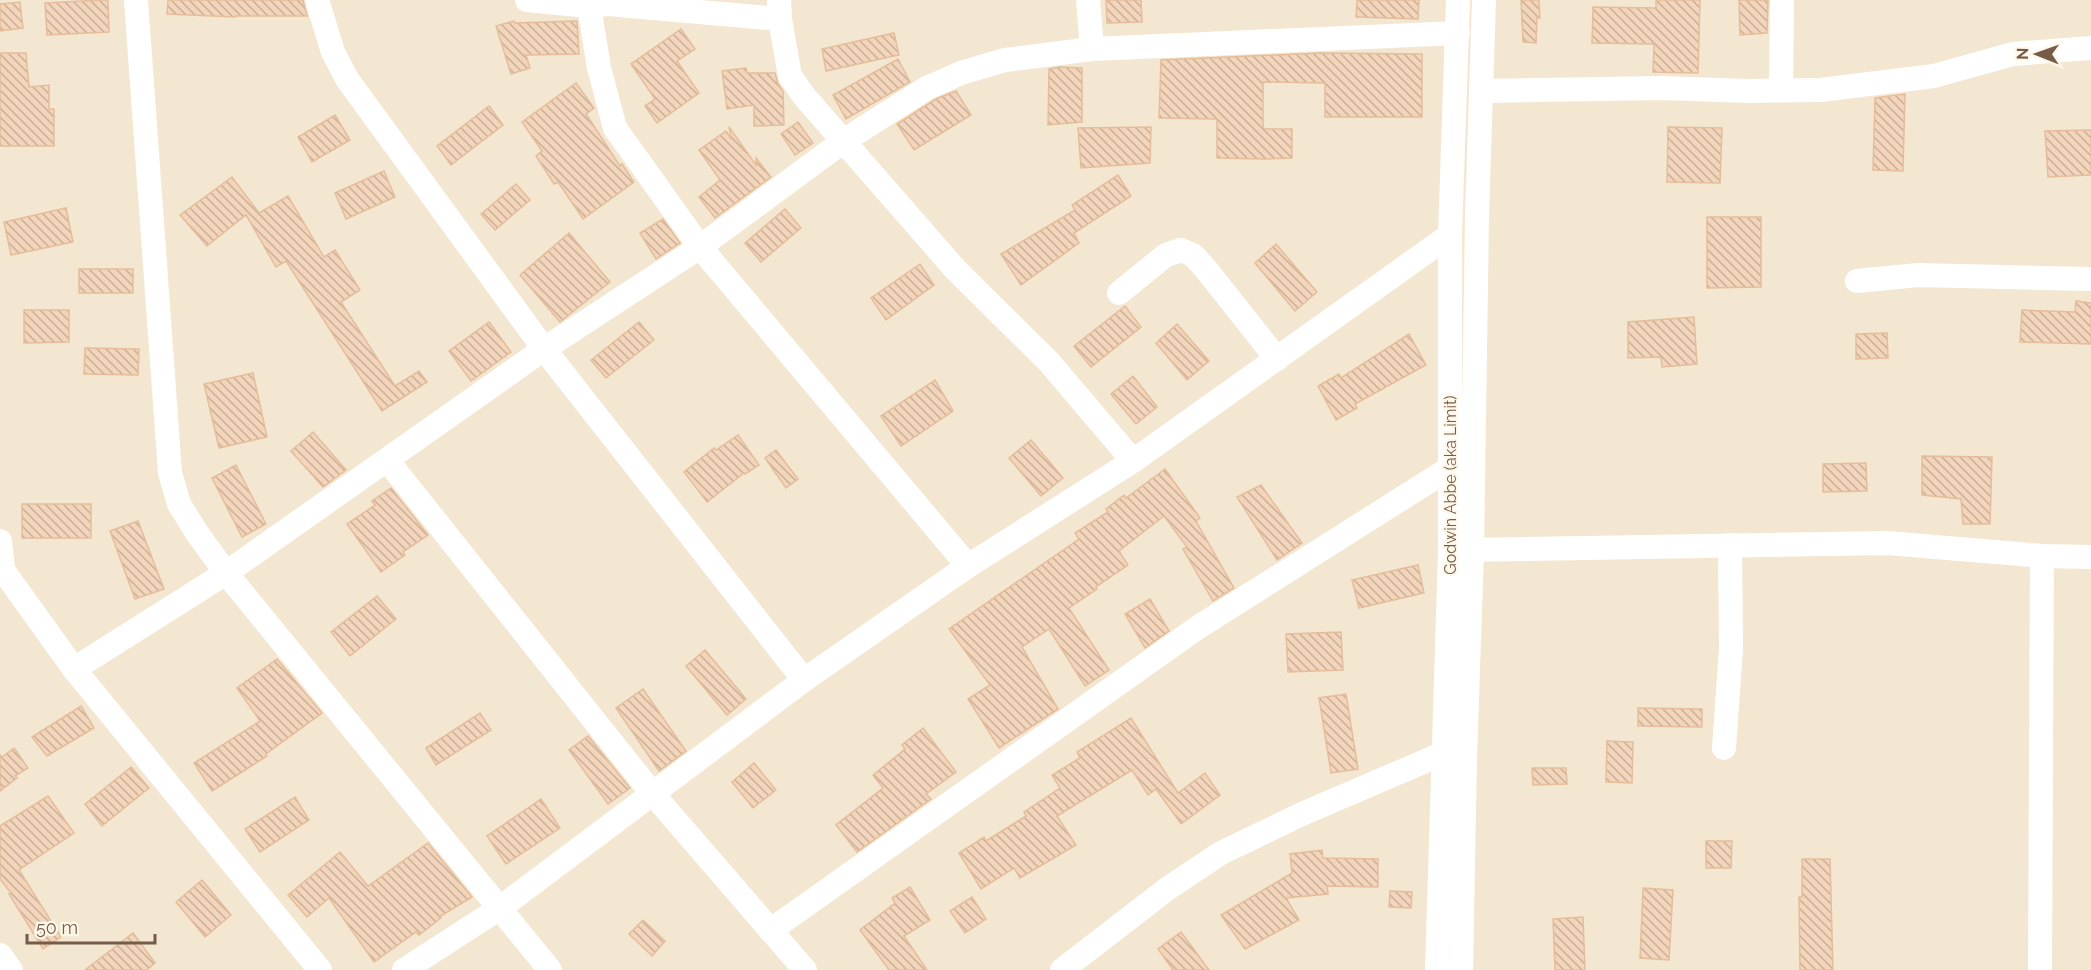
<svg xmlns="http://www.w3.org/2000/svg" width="2091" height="970" viewBox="0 0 2091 970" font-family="Raleway,sans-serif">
  <defs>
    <pattern id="building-back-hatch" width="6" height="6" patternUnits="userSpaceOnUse" patternTransform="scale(1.5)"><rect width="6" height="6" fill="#f2d5ba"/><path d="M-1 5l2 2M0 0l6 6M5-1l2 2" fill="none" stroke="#c9b099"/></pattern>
  </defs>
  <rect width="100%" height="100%" fill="#fdf5e3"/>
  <rect fill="#f4e7d1" x="0" y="0" width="2091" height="970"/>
  <g fill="url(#building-back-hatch)" stroke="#e5bd9a" stroke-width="1.5">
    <polygon points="100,0 108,0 109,32 47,35 45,3"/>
    <polygon points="168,0 303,0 307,16 235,16 235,17 167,14"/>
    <polygon points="1106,0 1141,0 1142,22 1107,23"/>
    <polygon points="1357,0 1419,0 1418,19 1356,17"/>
    <polygon points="1521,0 1539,0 1540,18 1537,18 1536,43 1523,42"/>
    <polygon points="1656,0 1700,0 1698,73 1653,72 1654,44 1592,43 1593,7 1656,8"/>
    <polygon points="1739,0 1768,0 1767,33 1740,35"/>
    <polygon points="20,2 23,28 0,31 0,4"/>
    <polygon points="514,21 515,23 577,21 579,54 526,55 530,68 511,74 496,26"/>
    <polygon points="681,29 695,49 677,61 699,93 657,123 645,106 655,99 631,64"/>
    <polygon points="894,33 899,55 826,71 822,49"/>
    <polygon points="0,53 26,53 29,87 49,85 49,109 54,109 54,146 0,146"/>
    <polygon points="1320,53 1422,54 1422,117 1325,117 1325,83 1263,82 1263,127 1265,129 1292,129 1292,158 1265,159 1217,158 1217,119 1159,118 1161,60"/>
    <polygon points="898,59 910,82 846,119 833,95"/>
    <polygon points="1060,67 1082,68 1082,122 1048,125 1049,69"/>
    <polygon points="746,68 747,73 775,73 778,84 783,91 784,125 754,126 754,105 727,109 722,71"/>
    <polygon points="576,83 594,108 586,114 620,166 622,164 634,182 583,219 558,182 554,184 536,156 542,151 522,122"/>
    <polygon points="956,91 971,115 914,150 897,124 936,99"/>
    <polygon points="1905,94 1903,171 1873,170 1875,98"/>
    <polygon points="489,106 503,125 451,165 437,146"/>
    <polygon points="335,115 350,140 312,162 298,137"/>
    <polygon points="798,122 813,143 795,155 781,134"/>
    <polygon points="729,127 756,165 756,158 771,177 715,218 699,197 720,180 699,150 726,131 731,139"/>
    <polygon points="1151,127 1150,163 1081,168 1078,128"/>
    <polygon points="1668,127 1722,128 1720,183 1667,182"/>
    <polygon points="2091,130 2091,175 2048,177 2045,131"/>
    <polygon points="384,171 395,197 346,219 335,193"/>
    <polygon points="1118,175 1131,196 1074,233 1079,243 1021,285 1001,254 1075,210 1072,205"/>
    <polygon points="232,177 259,213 288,196 324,257 335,250 360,290 341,302 395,386 419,371 427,382 382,411 286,261 276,267 246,215 207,246 180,215"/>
    <polygon points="516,184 530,200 495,230 481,214"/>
    <polygon points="66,208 73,242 11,255 4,222"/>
    <polygon points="785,209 801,228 761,262 745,243"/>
    <polygon points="1707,217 1761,217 1761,287 1707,288"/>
    <polygon points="663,219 680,243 656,259 640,233"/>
    <polygon points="569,233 610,282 560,322 520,275"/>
    <polygon points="1276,244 1317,292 1295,311 1255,263"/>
    <polygon points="920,264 934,285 886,320 871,298"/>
    <rect x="79" y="269" width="54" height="24"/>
    <polygon points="2076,301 2091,303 2091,344 2020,342 2022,310 2075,312"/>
    <polygon points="1125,306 1141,327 1091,367 1074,346"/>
    <polygon points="24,310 69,310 69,342 24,343"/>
    <polygon points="1694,317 1697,364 1662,367 1661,357 1628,358 1628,322"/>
    <polygon points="489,322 511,352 471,381 449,351"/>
    <polygon points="639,322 654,340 606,378 591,360"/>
    <polygon points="1177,324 1209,361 1187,380 1156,343"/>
    <polygon points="1887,333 1888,358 1856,359 1856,334"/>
    <polygon points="1409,334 1426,365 1355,404 1357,408 1336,420 1318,386 1339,374 1341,378"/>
    <polygon points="85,348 139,349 138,375 84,374"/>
    <polygon points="253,373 267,437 219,448 204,384"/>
    <polygon points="1133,376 1157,407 1136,424 1111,394"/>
    <polygon points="935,380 953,411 901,446 881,416"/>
    <polygon points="313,432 346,470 323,487 291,451"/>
    <polygon points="738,435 759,465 745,474 744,473 707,502 684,472 714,448 716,450"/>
    <polygon points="1031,440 1063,478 1041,496 1009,458"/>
    <polygon points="776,450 798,479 786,488 765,458"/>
    <polygon points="1922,456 1992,457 1990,524 1963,524 1961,499 1922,495"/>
    <polygon points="1866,463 1867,491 1823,492 1823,464"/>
    <polygon points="236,465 266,524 242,537 212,478"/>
    <polygon points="1165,469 1200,518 1196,521 1234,588 1213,601 1183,549 1187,547 1164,516 1119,551 1128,565 1096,587 1097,589 1069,608 1109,670 1085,686 1049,629 1022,647 1058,709 999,748 968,699 990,685 949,629 1079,539 1075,533 1108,512 1106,509 1124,495 1126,498"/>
    <polygon points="1261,485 1302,543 1277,560 1237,497"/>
    <polygon points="391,488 428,535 403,552 405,555 381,572 347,524 375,505 372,501"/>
    <rect x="22" y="504" width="69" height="34"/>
    <polygon points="138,521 164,589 135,599 110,531"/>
    <polygon points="1418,565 1424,593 1359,608 1352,580"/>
    <polygon points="377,596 396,619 350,656 331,632"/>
    <polygon points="1150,599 1169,631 1145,648 1125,614"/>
    <polygon points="1341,632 1343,670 1288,672 1286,634"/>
    <polygon points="705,650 746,699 727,715 686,666"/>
    <polygon points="277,659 322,713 266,754 267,756 212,791 194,763 260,721 237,688"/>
    <polygon points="643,689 686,751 659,771 616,708"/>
    <polygon points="1346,694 1358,769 1331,773 1319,698"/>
    <polygon points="81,706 94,728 47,756 32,737"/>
    <polygon points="1638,708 1702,709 1702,727 1638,726"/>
    <polygon points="480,713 491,730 436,765 426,748"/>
    <polygon points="1131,718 1178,793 1205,773 1220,795 1181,824 1156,789 1148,795 1132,770 1057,816 1076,845 1020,878 1014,868 981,889 959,853 984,837 986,841 1026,816 1024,812 1060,788 1052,775 1080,758 1077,752"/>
    <polygon points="923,728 956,772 926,794 931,799 857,852 836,825 883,788 873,775 905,749 902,745"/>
    <polygon points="588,736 630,788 608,804 569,750"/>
    <polygon points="1607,741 1633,742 1632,783 1606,782"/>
    <polygon points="14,748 28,768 15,776 17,778 0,791 0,755 2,757"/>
    <polygon points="754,763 776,790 753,808 732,782"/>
    <polygon points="131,767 149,788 102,826 85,804"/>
    <polygon points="1532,768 1566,768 1567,784 1533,785"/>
    <polygon points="48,796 74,833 19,870 61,937 43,949 9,894 11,893 0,879 0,826"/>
    <polygon points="295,797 309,820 260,852 245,829"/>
    <polygon points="541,799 560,828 506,864 487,836"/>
    <polygon points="1706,841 1732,841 1731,868 1706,868"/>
    <polygon points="428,843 472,897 439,917 441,918 419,935 416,932 374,962 329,898 307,917 288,895 340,852 368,886"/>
    <polygon points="1322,850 1323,858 1378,859 1378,887 1327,886 1328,894 1286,898 1299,920 1245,949 1221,915 1292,873 1290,854"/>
    <polygon points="1802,859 1830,859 1833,970 1800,970 1799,897 1802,897"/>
    <polygon points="202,880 231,915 205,937 176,902"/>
    <polygon points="910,887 930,920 904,936 927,970 889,970 860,930 895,903 892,898"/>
    <polygon points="1643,888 1673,890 1669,960 1640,958"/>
    <polygon points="1390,891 1412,892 1411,908 1389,907"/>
    <polygon points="972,897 986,919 965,933 950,911"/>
    <polygon points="1583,917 1585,970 1555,970 1553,919"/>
    <polygon points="643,920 665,941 652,956 629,934"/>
    <polygon points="1181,932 1209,970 1173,970 1158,949"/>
    <polygon points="133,933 155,963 147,970 85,970"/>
  </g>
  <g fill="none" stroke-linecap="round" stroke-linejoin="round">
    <g stroke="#fff" stroke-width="24">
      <polyline points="136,0 170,473 179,504 197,533 226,573 550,970"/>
      <polyline points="317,0 333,52 347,79 544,349 804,680"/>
      <polyline points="527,0 589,6 608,4 780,19"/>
      <polyline points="779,0 780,19 790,76 804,96 956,270 1049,362 1133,461"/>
      <polyline points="1088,0 1092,49"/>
      <polyline points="589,6 599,68 615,128 700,247 968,566"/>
      <polyline points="1781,90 1782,0"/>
      <polyline points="1482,91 1661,88 1748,91 1820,90 1934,76 2013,54 2091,48"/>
      <polyline points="1857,281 1918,275 2091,279"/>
      <polyline points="1119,293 1166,255 1181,250 1193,255 1205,268 1277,359"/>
      <polyline points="387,460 652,793 805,970"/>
      <polyline points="0,541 3,569"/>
      <polyline points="1458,550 1887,543 2042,556 2091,557"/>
      <polyline points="0,566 74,669 320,970"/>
      <polyline points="74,669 226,573 544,349 700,247 845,140 927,88 961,73 1005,60 1092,49 1458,33"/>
      <polyline points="1724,748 1731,649 1730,545"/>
      <polyline points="771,930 1197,628 1450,468"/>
      <polyline points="0,955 11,970"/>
      <polyline points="404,970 500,908 804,680 968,566 1133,461 1450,235"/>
      <polyline points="1062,970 1167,889 1221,853 1302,814 1444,753"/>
      <polyline points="1437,970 1450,550 1450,235 1458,0"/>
      <polyline points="1461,970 1465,758 1472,550 1477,216 1484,0"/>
      <polyline points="2040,970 2042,556"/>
    </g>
  </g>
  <g text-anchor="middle" stroke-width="4.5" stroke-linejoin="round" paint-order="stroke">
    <g font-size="16" fill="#755c49" stroke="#fff8ea">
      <text transform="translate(1450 485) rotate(-90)" y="6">Godwin Abbe (aka Limit)</text>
    </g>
  </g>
  <g transform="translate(2037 54) rotate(271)" stroke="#fff8ea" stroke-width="4.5" paint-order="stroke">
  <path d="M0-4.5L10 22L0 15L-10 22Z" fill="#755c49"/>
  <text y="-9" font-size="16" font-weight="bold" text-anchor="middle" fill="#755c49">N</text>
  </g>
  <path d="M27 934v9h128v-9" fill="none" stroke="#755c49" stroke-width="3"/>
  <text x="36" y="934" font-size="18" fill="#755c49" stroke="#fff8ea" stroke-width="4.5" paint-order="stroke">50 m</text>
</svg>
